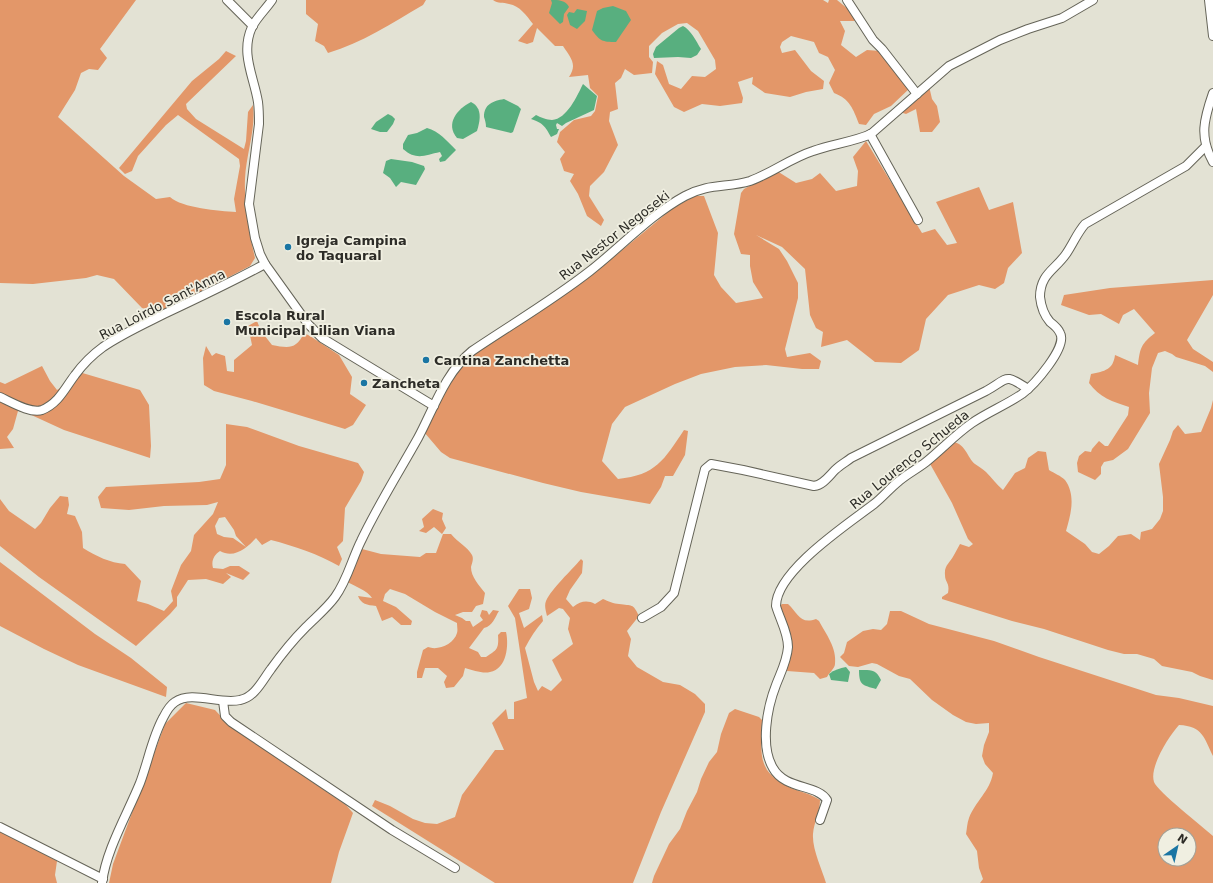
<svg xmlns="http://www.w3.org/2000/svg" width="1213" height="883" viewBox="0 0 1213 883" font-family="'DejaVu Sans',sans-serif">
  <rect width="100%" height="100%" fill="#e3e2d4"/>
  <g fill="#e39769" fill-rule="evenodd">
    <path d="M0,0H136L100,49L107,58L98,70L89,69L81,73L75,90L58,117L124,176L156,199L170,197C182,208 219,211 236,212L234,199L240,166L239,159L178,115L166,125L138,156L132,171L125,174L119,168L192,81L219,59L226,51L236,56L186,104L187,109L196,119L244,149L246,141L248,112L253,105C256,130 246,154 245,179C244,206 249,232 255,258L250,266L160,313L142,308L114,279L97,275L86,278L33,284L0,283Z"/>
    <path d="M306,0H426L423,5C392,23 362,43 328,53L324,46L315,41L318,24L306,14Z"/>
    <path d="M493,0H823L828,3L829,0H837L854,14L858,19L854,21H840L845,31L841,45L856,57L867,50L880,51L910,88L891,106L874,114L866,125L859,124C853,109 850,99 834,93L829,83L835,70L828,57L819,53L814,42L791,36L782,42L780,47L782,53L795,50L811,71L824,81L823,89L806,92L790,97L765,93L752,84L753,77L738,82L743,98L742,103L720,106L702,104L684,112L674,107L655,74L657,61L663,65L669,84L681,89L692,76L705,77L716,69L715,60L698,31L687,23L678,24L662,33L649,46V57L653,62L652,73L634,75L625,69L621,78L615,83L618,109L610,112L609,121L618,145L604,172L590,186L589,196L604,220L601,226L587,216L578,194L570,181L574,174L564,171L560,159L565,152L557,142L560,132L574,120L591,116L595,111L598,96L590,88L588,75L569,77C578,64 570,57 563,46H555L537,28L533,42L527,44L518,41L533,24C526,15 520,6 509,4C503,2 498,4 493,0Z"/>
    <polygon points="929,86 932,99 937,106 940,122 932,132 920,132 916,109 906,114 900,112"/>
    <path d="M866,141L922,233L935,229L947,245L957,243L936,202L979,187L989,210L1013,202L1022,253L1008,268L1004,283L995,289L979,285L948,295L926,319L919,350L901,363L875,362L847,340L821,347L823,332L816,328L810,315L805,269L782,247L756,235L779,249L787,261L798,283V298L785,349L787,357L810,353L821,361L819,369H802L766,365L735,367L701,374L675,384L625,407L612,424L602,461L618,479C656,475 664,460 684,430L688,431L685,455L673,476H665L661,487L650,504L581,492L543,483L450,458L441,452L424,432L455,375L473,353L586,280L673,208L695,196H704L718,233L714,275L721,287L736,303L763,298L753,282L750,266V255L741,254L734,234L741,193L744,189L777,171L796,183L812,179L820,173L836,191L857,186L858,171L853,157Z"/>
    <path d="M1213,280V295L1187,340L1193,349L1213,362V372L1205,366L1176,357L1172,354L1165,351L1158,353L1152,368L1149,393L1150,413L1128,449L1113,460L1104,462L1101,467V474L1095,480L1078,472L1077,463L1079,456L1085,451L1091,452L1092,449L1099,441L1105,446H1108L1128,415L1129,407C1113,402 1099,397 1089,383L1091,374C1105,371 1113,370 1115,355L1138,365C1140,348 1141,344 1155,333L1134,309L1123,315L1119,324L1101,314L1089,315L1061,305L1064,295L1110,288Z"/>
    <path d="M257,321L261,331L272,345C288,348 296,350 304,333L310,336L339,355L352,377L350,394L366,405L353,425L345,429L252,401L214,391L204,385L203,358L206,346L212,356L216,353L225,356L227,371L234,372V360L252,345L248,326Z"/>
    <polygon points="42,366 50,381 57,390 69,383 79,372 140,390 149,405 151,446 150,458 64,430 27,413 18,411 13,429 7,437 14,448 0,449 0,382 5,384"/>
    <path d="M1213,400V680L1200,676L1192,672L1162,666L1154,659L1137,654H1124L1108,650L1044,629L1012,621L942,599V597L948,593C950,582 945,583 945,575C944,565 950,563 954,555C956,551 958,548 960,544L969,547L973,544L968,539L952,503L929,462L954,442C966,445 967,457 975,464C979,467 983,469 986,472C992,478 996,484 1003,490L1015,473L1025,468L1028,458L1038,451L1046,452L1049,470C1054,473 1061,476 1065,480C1076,495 1071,514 1066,531L1085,544L1092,552L1099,554L1109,546L1118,536L1131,534L1140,540L1141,532L1152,529L1160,519L1163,511V497L1159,464L1170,440L1173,431L1178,425L1185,434L1201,432L1211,408Z"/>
    <path d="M226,424L247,427L299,446L358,463L364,472L361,481L345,508L343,541L337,547L342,559L339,566C318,554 294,546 271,540L262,545L256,538C247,548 234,559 220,551C214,555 211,561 213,568L223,569L230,566H239L250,573L243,580L226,573L231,577L223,584L206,579L188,580L177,597V606L170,614L136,646L39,577L0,546V499L9,511L35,529L41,523L50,508L60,496L68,497L69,505L67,514L75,516L82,532L83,548C96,556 110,563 125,564L141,581L137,601L148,604L164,611L173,601L171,591L181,565L191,551L194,535L213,514L218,502L207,505L164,506L129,510L101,508L98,497L106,487L199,482L220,479L226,465ZM225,517L234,530L236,536L246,547L233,538L224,537L217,534L215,526L219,518Z"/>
    <polygon points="433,509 443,513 442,519 446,528 442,534 434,527 426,533 419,531 424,527 422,519"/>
    <path d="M443,534H451C457,542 468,547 472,555C474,559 472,563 471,567C471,577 479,585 485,593L483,604L476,606L472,612H463L455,615L462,618L466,621H470L473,627L483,620L480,616L482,610L487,611L489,615L493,610L499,611C495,617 493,626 484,628L469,648L478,652L481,657H486C497,650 499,649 498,635L501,632H506C509,645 507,669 490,672C483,674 473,670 465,668L463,676L454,687L446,688L444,682L447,676L438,668H425L422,678H417V672L423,650L428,647C438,651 454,644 457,633C458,631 457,626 457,623L435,612L405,594L390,589L385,594L383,601L396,607L412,621L411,625H401L392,617L382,621L376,606C367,605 361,604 358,596L372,598C368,591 354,586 346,581L362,549L381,554L420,557L426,553H436Z"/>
    <path d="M581,559L583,561L582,573L570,590L566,599L573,607C581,601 587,600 595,604L603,599C608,601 614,604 619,604C632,606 633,603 639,616L627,631L631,639L628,656L637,667L663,682L680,685L695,694L705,704V712L661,812L633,883H495L372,806L375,800L390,806L413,819L425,823L437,824L455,817L462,795L495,750H504L492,723L506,709L508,719H514V702L527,698L515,618L508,606L519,589H530L532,598L529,609L519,613L524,628L542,615L543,621C536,629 530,638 525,648L534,682L538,691L542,686L551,691L562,680L552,660L573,644L568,629L570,618L563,609L559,608L547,616C546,611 544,606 546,601C552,588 571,571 581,559Z"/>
    <polygon points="0,562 95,634 131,658 167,687 166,697 78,665 44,649 0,626"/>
    <path d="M782,604H788C798,613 800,625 816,619L819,621C826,634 837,648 835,664C835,668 829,673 827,677L820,679L814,673L787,671L788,661L779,607Z"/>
    <path d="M890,611H901L929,624L994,641L1039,657L1156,695L1179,698L1213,706V756C1204,738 1203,726 1179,725C1169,736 1149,767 1154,782C1157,791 1203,827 1213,836V883H980L983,879L979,868L977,851L966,834C967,829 967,823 969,818C975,802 990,791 993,773L985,764L982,756L984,745L989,732V723L976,724L966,722L953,715L932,700L910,679L899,676L877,664L872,663L858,667L849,666L840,657L844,653L847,642L863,631L873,629L881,630L887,624ZM1165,835H1189V859H1165Z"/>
    <polygon points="186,703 215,710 230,726 346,805 353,813 339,852 331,883 109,883 113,864 165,724"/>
    <path d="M735,709L759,717L762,720C762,732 759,755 765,766C769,776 782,784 791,788C801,792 811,794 820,800C820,812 814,822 813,834C812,849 822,869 826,883H652L654,876L669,844L680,829L687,811L697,792L701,779L709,762L717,752L721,734L729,713Z"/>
    <polygon points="0,831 57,861 55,875 57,883 0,883"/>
  </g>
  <g fill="#58af7f">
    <path d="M551,0C558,0 566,0 569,7L564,14L563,22L560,24L549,13L552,3Z"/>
    <path d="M613,6L626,11L631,20L616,42C602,42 600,41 592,30L597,11L603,8Z"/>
    <polygon points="577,9 587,11 585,21 577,29 570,25 567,15 569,12 574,13"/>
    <path d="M683,26C691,30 696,41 701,49L697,55L691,58L678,57L654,58L653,54L656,47L679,28Z"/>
    <path d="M583,84L597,96L594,110L566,123L562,126L557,123L556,125L557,129H559L557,134L551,137C545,126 543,123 531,119L536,115C540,117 547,120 552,120C567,119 577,96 583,84Z"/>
    <path d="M504,99L518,106L521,109L513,132L511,133L486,127C486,123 485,120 484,117C484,104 493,101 504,99Z"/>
    <path d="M471,102C483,108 480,121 477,131L463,139L457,138C445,124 457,109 471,102Z"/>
    <polygon points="388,114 392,116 395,119 393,124 387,132 380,132 371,129 376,122"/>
    <path d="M427,128C439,131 447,141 456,150L445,161L440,162L439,159L442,156L440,152C425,155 417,161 403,149V144L408,135L417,133Z"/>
    <polygon points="391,159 412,162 424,166 425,169 416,185 401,182 396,187 390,178 383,173 386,161"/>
    <path d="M846,667L850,672L848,682L831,680L829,674C834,670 840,668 846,667Z"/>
    <path d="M859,670C871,670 876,669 881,680L876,689C863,685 859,686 859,670Z"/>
  </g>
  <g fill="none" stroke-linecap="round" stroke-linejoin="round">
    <defs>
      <g id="minor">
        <polyline points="227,0 253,26"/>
        <path d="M272,0C266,9 257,17 252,27C240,53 254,77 258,102C259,110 259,117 259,124L249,204L255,238L260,254L265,264L308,324L322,338L434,406"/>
        <polyline points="847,0 873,40 882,49 917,94"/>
        <polyline points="1209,0 1213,36"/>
        <path d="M1213,93C1204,119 1199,137 1213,162"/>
        <polyline points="870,134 918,220"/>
        <path d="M0,397C11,402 31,414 42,410C59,403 65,388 75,375C83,364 92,355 103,347C122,334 144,324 164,314C198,298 232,282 265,264"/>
        <path d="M642,618L661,607L674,593L705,469L711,464L743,470L814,486C823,485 829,476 835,470C840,465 846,462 851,458L986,391C1009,378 1004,373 1028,389"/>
        <polyline points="223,701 225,716 231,722 392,830 455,868"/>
        <path d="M820,820L827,800C817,784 785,790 773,768C760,746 767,708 776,685C781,672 787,661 788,647C788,632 780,620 776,606C776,571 848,524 874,504C883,497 890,488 899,481C907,474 917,469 926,462C942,449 956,434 972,423C988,412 1006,405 1022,394C1034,385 1068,347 1060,333C1058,328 1054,325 1050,322C1044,315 1041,306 1040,297C1040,274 1055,270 1066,254C1073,244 1077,233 1085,224L1186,166L1206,146"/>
        <polyline points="0,827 103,879"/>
        <path d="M102,883C106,850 127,815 140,783C148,762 152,738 163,718C166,712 170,705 175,702C192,690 220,705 240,700C255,697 262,681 271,669C281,655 293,640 306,627C316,617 327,608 335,597C347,581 352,559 361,541C378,505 399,472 418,438C434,408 445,373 472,351C512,324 553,300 590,271C622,246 650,215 685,196C709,183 727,188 750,181C772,173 791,158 813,151C832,144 853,142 871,134L949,66L1000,40L1028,29L1062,18L1093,0"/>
      </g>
    </defs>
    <use href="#minor" stroke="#656458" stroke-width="10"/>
    <use href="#minor" stroke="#fff" stroke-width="8"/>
  </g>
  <g fill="#1a75a3" stroke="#f0efe1" stroke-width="1.5">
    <circle cx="288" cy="247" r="4"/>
    <circle cx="227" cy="322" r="4"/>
    <circle cx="426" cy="360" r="4"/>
    <circle cx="364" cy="383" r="4"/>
  </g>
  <g text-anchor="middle" stroke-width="3.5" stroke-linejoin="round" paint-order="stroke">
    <g font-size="13" fill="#2d2c27" stroke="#f0efe1">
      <text transform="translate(614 235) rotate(-38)" y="5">Rua Nestor Negoseki</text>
      <text transform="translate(162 304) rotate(-27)" y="5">Rua Loirdo Sant'Anna</text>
      <text transform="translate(909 459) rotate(-39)" y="5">Rua Lourenço Schueda</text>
    </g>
    <g font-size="13" font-weight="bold" fill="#2d2c27" stroke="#f0efe1" text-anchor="start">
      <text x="296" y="245">Igreja Campina<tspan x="296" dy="15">do Taquaral</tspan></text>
      <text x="235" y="320">Escola Rural<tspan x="235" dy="15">Municipal Lilian Viana</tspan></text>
      <text x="434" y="365">Cantina Zanchetta</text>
      <text x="372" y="388">Zancheta</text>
    </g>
  </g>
  <g transform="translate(1177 847) rotate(34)"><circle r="19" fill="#f0efe1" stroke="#a2a197"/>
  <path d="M0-3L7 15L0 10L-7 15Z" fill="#1a75a3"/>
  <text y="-6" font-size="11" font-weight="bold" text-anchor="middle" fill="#2d2c27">N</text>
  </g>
</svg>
